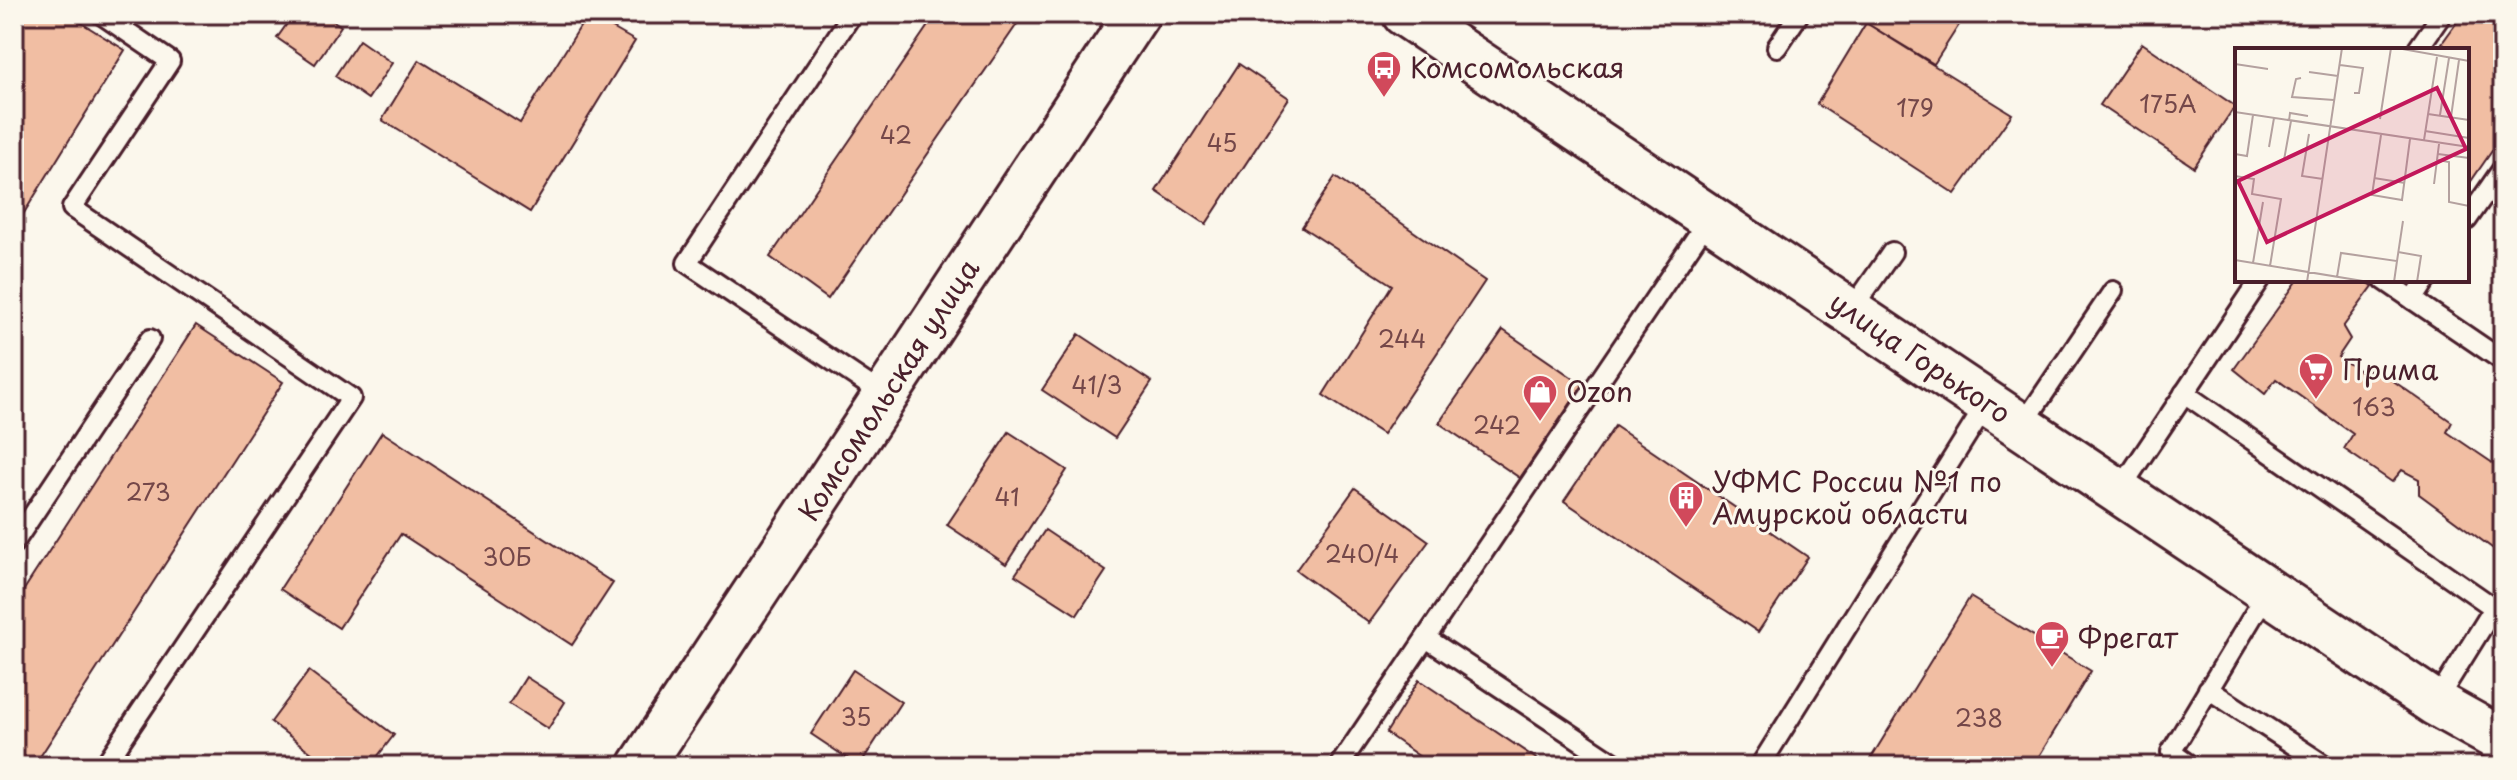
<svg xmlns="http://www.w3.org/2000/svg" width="2517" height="780" viewBox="0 0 2517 780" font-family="'Playpen Sans',sans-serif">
  <rect width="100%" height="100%" fill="#fbf7ec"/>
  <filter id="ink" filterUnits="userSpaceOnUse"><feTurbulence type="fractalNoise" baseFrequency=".0125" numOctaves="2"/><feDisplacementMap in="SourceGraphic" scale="16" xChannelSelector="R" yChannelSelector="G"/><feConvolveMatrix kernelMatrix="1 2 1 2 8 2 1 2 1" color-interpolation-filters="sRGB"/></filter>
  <g filter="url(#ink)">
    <g fill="#f1bea3" stroke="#4a1f2b" stroke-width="2">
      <polygon points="14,14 67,14 125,50 14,229"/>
      <polygon points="294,14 323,14 341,26 315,64 277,38"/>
      <polygon points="588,14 635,41 530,212 382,120 419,60 520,123"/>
      <polygon points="936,14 1024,14 828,299 770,257"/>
      <polygon points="1872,14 1966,14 1934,64 1866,23"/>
      <polygon points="2463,14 2503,14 2503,135 2467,187 2467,50 2452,50 2442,43"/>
      <polygon points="1866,23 2012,114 1955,194 1817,104"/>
      <polygon points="359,40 392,63 368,99 335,76"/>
      <polygon points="2142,43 2235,106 2194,167 2100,105"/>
      <polygon points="1239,64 1289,98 1206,224 1156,191"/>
      <polygon points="1335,177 1485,281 1383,434 1323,395 1392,285 1302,227"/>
      <polygon points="2298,280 2363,280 2373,286 2343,327 2350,339 2338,357 2365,374 2372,366 2452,422 2447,432 2503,470 2503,556 2419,494 2419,479 2402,470 2392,482 2344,449 2353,434 2276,379 2265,394 2234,369"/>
      <polygon points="196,325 283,382 34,766 14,766 14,605"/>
      <polygon points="1503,330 1583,385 1520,478 1439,423"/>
      <polygon points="1079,334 1152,382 1115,438 1042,390"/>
      <polygon points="1615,426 1808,557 1758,632 1564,501"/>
      <polygon points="382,432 613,583 572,645 401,534 339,628 280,589"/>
      <polygon points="1009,432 1067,470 1006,564 947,525"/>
      <polygon points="1355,488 1429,541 1369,623 1296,570"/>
      <polygon points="1045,530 1106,571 1077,615 1015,575"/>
      <polygon points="1970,597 2091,671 2033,766 1866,766"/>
      <polygon points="853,670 901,702 859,766 811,734"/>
      <polygon points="309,671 394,735 370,766 329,766 271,722"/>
      <polygon points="526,677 565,702 548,729 509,704"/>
      <polygon points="1419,680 1547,766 1433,766 1386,733"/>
    </g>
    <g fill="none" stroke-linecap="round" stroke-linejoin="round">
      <defs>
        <g id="lane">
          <polyline points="101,14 170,61 72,208 351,398 104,766"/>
          <polyline points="852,14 687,263 885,396"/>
          <polyline points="1777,47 1799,14"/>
          <polyline points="2417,50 2442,14"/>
          <polyline points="2467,220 2503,168"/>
          <polyline points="2384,280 2503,361"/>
          <polyline points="2413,300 2426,280"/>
          <polyline points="1851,311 1892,252"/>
          <polyline points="2184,393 2503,614"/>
          <polyline points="2022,426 2113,291"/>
          <polyline points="2119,491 2260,280"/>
          <polyline points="14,543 150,339"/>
          <polyline points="1426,638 1619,766"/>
          <polyline points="2208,689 2326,766"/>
          <polyline points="2435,703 2494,608"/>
          <polyline points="1339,766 1710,217"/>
          <polyline points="1760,766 1987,403"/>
          <polyline points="2191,766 2171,752 2268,591"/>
        </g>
        <g id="secondary">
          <polyline points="1405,14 2435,703 2503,741"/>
          <polyline points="641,766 1137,14"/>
        </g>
      </defs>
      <use href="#lane" stroke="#4a1f2b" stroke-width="24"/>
      <use href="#secondary" stroke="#4a1f2b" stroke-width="50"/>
      <use href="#lane" stroke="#fbf7ec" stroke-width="18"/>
      <use href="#secondary" stroke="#fbf7ec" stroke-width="44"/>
    </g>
  </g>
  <defs>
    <symbol id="bus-pin" viewBox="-11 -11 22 30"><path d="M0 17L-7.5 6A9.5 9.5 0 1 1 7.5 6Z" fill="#d1495b" stroke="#fbf7ec"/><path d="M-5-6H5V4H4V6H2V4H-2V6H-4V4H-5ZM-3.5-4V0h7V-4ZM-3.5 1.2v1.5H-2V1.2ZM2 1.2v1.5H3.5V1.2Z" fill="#fff"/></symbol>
    <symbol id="supermarket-pin" viewBox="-11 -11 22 30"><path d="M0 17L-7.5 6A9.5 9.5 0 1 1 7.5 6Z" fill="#d1495b" stroke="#fbf7ec"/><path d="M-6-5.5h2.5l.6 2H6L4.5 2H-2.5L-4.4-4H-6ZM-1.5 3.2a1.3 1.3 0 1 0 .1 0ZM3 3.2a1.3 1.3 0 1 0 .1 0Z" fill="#fff"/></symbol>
    <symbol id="shop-pin" viewBox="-11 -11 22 30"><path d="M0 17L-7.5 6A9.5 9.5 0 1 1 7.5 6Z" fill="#d1495b" stroke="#fbf7ec"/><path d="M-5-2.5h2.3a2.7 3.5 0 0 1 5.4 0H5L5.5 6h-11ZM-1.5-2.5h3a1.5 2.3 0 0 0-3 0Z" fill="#fff"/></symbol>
    <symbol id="building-pin" viewBox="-11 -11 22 30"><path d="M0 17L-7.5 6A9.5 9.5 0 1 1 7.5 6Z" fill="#d1495b" stroke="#fbf7ec"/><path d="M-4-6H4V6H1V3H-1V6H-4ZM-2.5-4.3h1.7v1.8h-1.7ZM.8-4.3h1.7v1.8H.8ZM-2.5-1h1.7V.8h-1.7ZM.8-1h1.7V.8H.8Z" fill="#fff"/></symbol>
    <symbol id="cafe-pin" viewBox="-11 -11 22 30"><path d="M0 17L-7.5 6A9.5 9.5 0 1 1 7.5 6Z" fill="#d1495b" stroke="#fbf7ec"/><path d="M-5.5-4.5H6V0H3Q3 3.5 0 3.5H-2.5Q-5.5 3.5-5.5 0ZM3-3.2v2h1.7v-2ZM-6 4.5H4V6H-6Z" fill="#fff"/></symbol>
  </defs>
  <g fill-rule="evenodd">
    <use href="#bus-pin" x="1364" y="48" width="40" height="54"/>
    <use href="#supermarket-pin" x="2296" y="350" width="40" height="54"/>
    <use href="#shop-pin" x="1520" y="372" width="40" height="54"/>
    <use href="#building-pin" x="1666" y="478" width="40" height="54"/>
    <use href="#cafe-pin" x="2032" y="618" width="40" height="54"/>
  </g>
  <g text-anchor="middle" stroke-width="6" stroke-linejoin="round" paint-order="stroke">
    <g font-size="24" fill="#744749">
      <text x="2168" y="113">175А</text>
      <text x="1915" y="117">179</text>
      <text x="896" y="144">42</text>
      <text x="1222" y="152">45</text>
      <text x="1402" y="348">244</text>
      <text x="1097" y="394">41/3</text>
      <text x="2374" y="416">163</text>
      <text x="1497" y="434">242</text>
      <text x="148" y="501">273</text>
      <text x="1007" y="506">41</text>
      <text x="1362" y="563">240/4</text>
      <text x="507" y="566">30Б</text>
      <text x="856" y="726">35</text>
      <text x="1979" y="727">238</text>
    </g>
    <g font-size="28" fill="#4a1f2b" stroke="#fbf7ec" text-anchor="start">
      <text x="1410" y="78">Комсомольская</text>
      <text x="2342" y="380">Прима</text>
      <text x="1566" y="402">Ozon</text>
      <text x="1712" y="492">УФМС России №1 по<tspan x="1712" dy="32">Амурской области</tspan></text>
      <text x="2078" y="648">Фрегат</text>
    </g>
    <g font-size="28" fill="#4a1f2b" stroke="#fbf7ec">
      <text transform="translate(1920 358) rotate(34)" y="10">улица Горького</text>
      <text transform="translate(889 390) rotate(-57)" y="10">Комсомольская улица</text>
    </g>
  </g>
  <g transform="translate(2235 48)">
    <rect width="234" height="234" fill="#fbf7ec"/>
    <path fill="none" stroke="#b4a19f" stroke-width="2" d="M162,0L234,13M0,16L33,21M105,17L128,20L124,45H119M74,24L103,28M66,30L61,31L57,49L99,52M0,64L234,99M193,66L234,72M205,67L214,10M216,69L224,12M145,71L156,0M54,73L55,65L73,68M190,83L234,90M74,86L67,128L88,131M146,87L137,147L167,152L175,91M189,92L202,9M204,96L202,112L214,114V154L234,158M34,99L39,70M0,106L12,108L18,67M203,106L234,110M49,112L56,73M0,128L19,131L17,146L46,151L35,218M139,130L170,135M199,136L202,112M163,204L186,208L182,234M0,212L134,234M162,213L168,173M18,215L28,154M102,229L106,205L162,213L159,234M72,234L107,0"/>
    <path fill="#c2185b" fill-opacity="0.15" stroke="#c2185b" stroke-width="4" d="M202,40L231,101L32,194L3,133Z"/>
    <rect width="234" height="234" fill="none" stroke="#4a1f2b" stroke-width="4"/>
  </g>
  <rect width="2517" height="780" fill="none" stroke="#fbf7ec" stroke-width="48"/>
  <rect x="24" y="24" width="2469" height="732" fill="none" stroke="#4a1f2b" stroke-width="3" filter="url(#ink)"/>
</svg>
